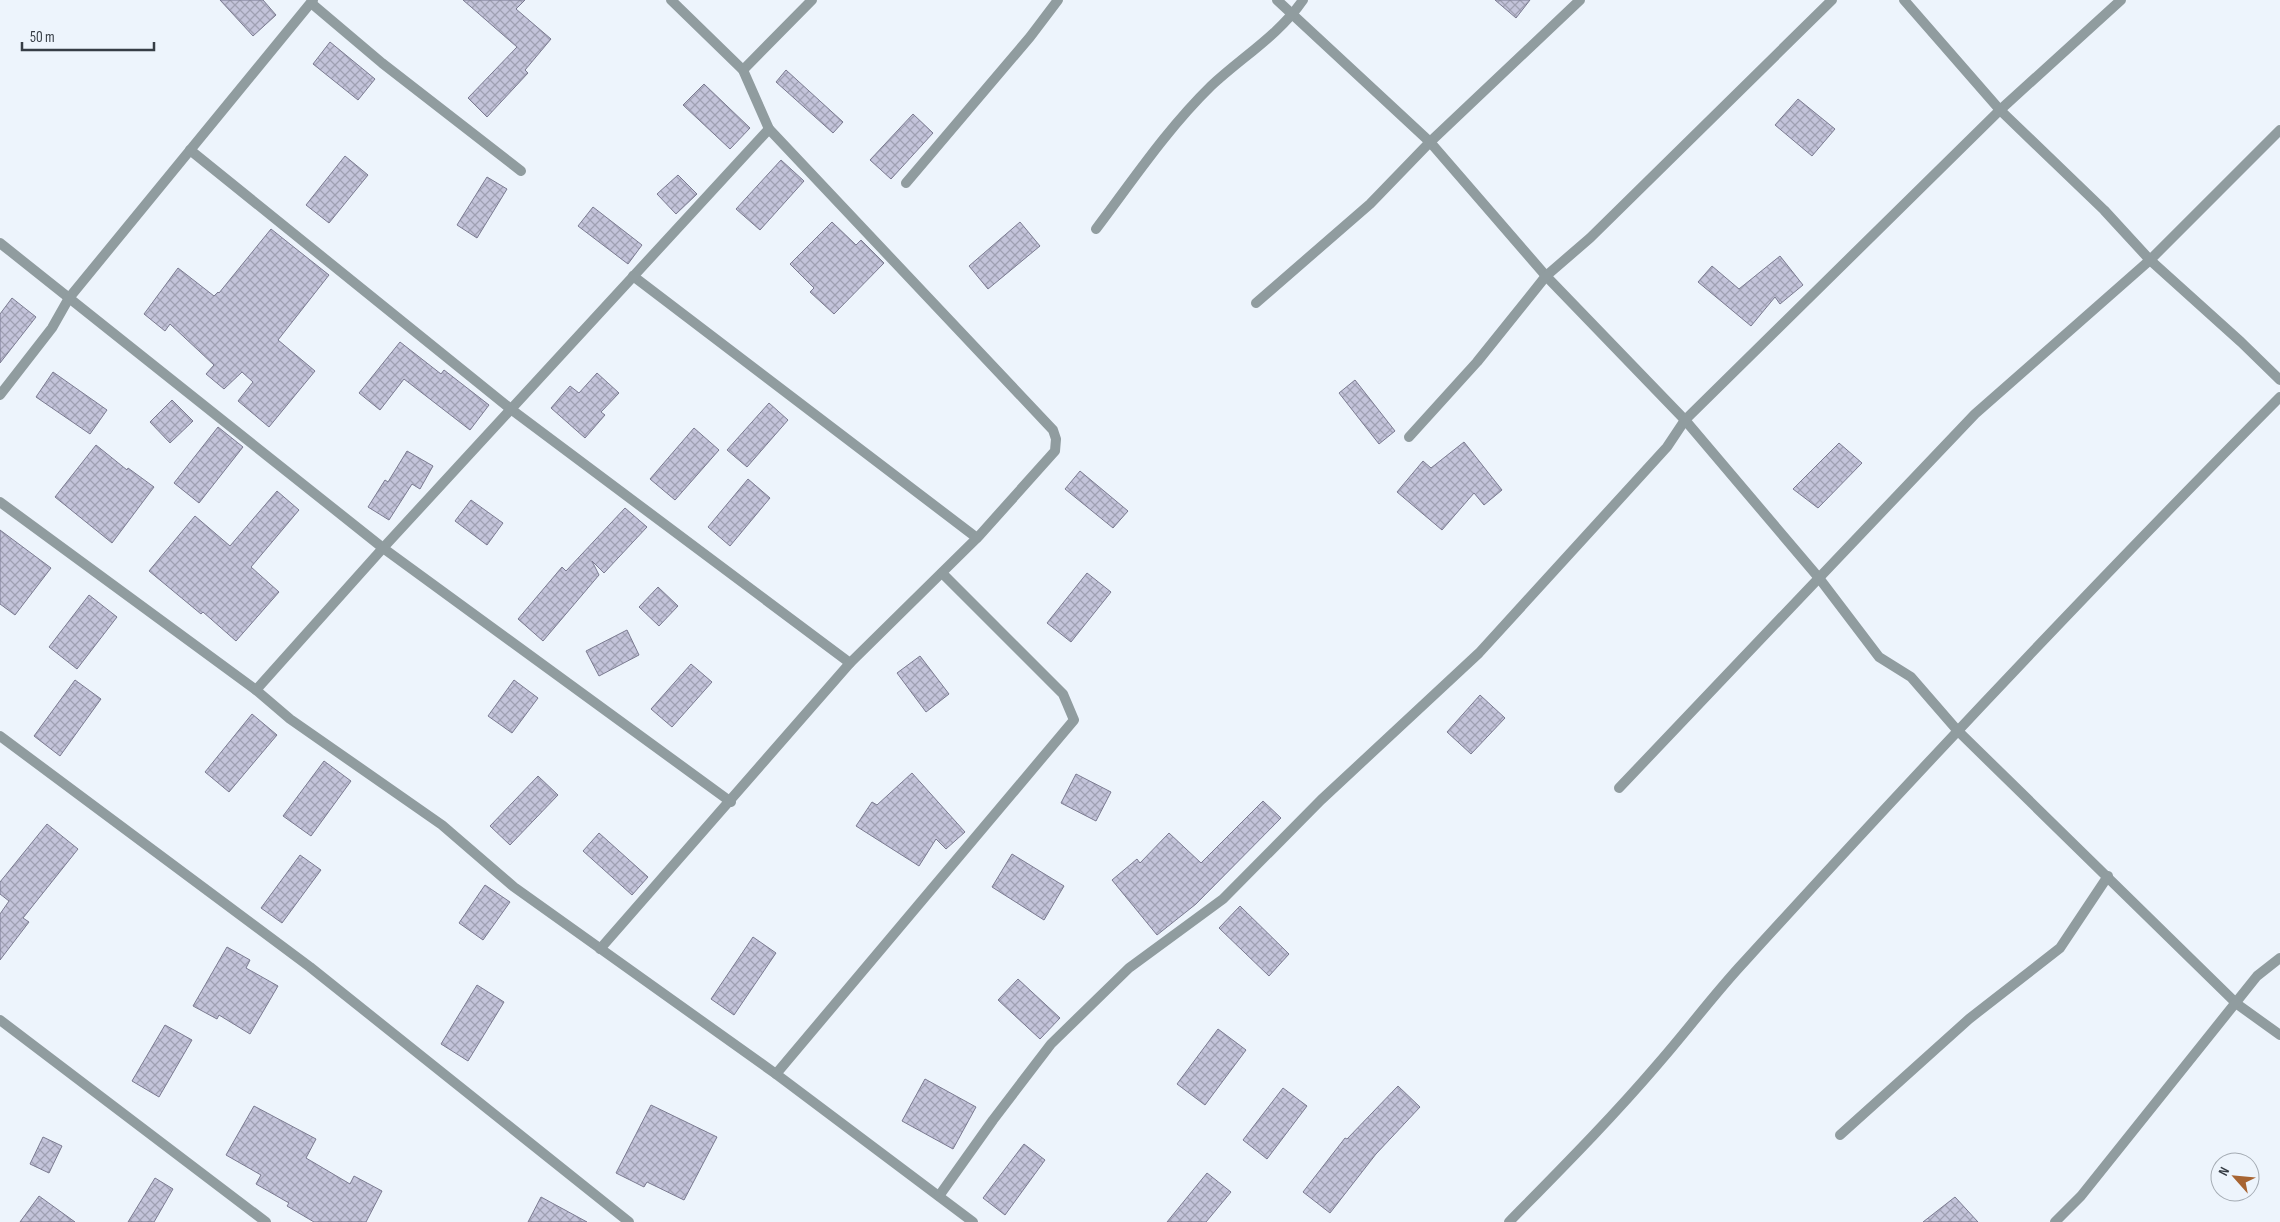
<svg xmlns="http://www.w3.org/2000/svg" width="2280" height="1222" viewBox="0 0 2280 1222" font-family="'Sofia Sans Condensed',sans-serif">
  <defs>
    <pattern id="building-cross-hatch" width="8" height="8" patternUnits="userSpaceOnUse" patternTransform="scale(1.25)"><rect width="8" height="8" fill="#c3c3da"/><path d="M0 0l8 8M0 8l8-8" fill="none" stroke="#9fa0b3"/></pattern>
  </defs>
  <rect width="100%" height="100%" fill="#edf4fc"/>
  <g fill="url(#building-cross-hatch)" stroke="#7b7b91">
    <polygon points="220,0 263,0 276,15 253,36"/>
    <polygon points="463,0 525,0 516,9 551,39 525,70 528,73 487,117 468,98 517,47"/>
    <polygon points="1495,0 1530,0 1516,18"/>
    <polygon points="330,42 375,79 358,100 313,64"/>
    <polygon points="786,70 843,122 833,133 776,82"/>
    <polygon points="704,84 750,128 730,149 683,105"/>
    <polygon points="1798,99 1835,129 1812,156 1775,125"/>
    <polygon points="913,114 933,133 891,179 870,160"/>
    <polygon points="345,156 368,175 329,223 306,205"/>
    <polygon points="781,160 804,181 760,230 736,209"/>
    <polygon points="678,175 697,194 676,214 657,194"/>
    <polygon points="487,177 507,189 477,238 457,225"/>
    <polygon points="593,207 642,245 628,264 578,226"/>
    <polygon points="832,222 856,245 861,240 884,263 834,314 810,292 814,288 790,264"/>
    <polygon points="1020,222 1040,246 988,289 969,266"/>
    <polygon points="271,229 329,275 278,340 315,371 269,427 238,401 253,382 242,372 224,389 206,374 214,365 170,324 165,331 144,314 178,268 214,296 218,292 219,293"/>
    <polygon points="1780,256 1803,285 1780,304 1775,297 1751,326 1698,282 1712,266 1739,289"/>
    <polygon points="12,298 36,317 0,363 0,314"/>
    <polygon points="400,342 441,374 444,370 489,405 470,430 404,379 380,410 359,393"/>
    <polygon points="53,372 107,410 90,434 36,397"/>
    <polygon points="597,373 619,393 601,412 605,415 585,438 551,408 570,386 579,393"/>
    <polygon points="1355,380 1395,431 1379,444 1339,393"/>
    <polygon points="172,400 193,421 170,443 150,422"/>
    <polygon points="769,403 788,420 747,467 727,450"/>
    <polygon points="218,427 243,447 199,503 174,483"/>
    <polygon points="694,428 719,450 675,500 650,479"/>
    <polygon points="1464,442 1502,490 1484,505 1474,493 1442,530 1397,492 1423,461 1431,468"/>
    <polygon points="1839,443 1862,463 1818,508 1793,489"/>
    <polygon points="96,445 127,470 128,468 154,487 112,543 55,497"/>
    <polygon points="407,451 433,466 420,489 412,484 389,520 368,507 385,480 388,482"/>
    <polygon points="1080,471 1128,511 1113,528 1065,489"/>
    <polygon points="748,479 770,498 730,546 708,527"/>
    <polygon points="277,491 299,510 251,567 279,592 236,641 203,612 201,614 149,571 195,516 230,546"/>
    <polygon points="471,500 503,523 487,545 455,521"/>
    <polygon points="625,508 647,527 604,573 592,561 599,575 543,641 518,619 562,567 566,571"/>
    <polygon points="0,530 51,568 15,615 0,604"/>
    <polygon points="1087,573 1111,592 1071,642 1047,623"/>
    <polygon points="658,587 678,606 659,626 639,607"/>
    <polygon points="89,595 117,617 77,669 49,647"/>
    <polygon points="627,630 639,655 599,676 586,651"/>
    <polygon points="920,656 949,694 926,712 897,673"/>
    <polygon points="691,664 712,682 672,727 651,709"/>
    <polygon points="75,680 101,699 60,756 34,736"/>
    <polygon points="514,680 538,698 512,733 488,716"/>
    <polygon points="1480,695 1505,718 1471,754 1447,732"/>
    <polygon points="252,714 277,735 229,792 205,772"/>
    <polygon points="324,761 351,781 311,836 283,816"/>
    <polygon points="912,773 965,832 946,849 936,839 919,866 856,826 872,802 877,805"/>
    <polygon points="1076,774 1111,792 1096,821 1061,803"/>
    <polygon points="538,776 558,795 510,845 490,826"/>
    <polygon points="1263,801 1281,818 1196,904 1157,935 1112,880 1137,859 1140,863 1169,833 1201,863"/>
    <polygon points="47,824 78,849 23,918 29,922 0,960 0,914 9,901 0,894 0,882"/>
    <polygon points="599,833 648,877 632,895 583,851"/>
    <polygon points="1012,854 1064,886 1044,920 992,887"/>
    <polygon points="300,855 321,870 282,923 261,908"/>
    <polygon points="485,885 510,902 483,940 459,923"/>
    <polygon points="1240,906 1289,954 1269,976 1219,928"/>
    <polygon points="753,937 776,953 734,1015 711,999"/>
    <polygon points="227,947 250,960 246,968 278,986 250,1034 219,1015 217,1019 193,1006"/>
    <polygon points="1018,979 1060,1018 1040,1039 998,1000"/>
    <polygon points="477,985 504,1002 468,1061 441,1044"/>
    <polygon points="165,1025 192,1040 159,1097 132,1081"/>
    <polygon points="1218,1029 1246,1050 1205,1105 1177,1084"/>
    <polygon points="925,1079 976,1107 953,1149 902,1121"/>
    <polygon points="1398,1086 1420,1107 1376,1154 1330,1213 1303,1192 1345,1138 1347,1139"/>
    <polygon points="1283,1088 1307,1106 1267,1159 1243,1140"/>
    <polygon points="651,1105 717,1137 684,1200 647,1182 644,1187 616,1173"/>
    <polygon points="254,1106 316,1139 306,1158 350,1184 354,1176 382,1191 366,1222 314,1222 287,1206 289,1203 256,1184 261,1175 226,1155"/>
    <polygon points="43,1137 62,1146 49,1173 30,1164"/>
    <polygon points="1024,1144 1045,1160 1005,1215 983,1198"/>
    <polygon points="1207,1173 1231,1192 1206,1222 1167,1222"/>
    <polygon points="155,1178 173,1189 154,1222 128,1222"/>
    <polygon points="39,1196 75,1222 20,1222"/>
    <polygon points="541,1197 587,1222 528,1222"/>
    <polygon points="1955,1197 1978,1222 1923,1222"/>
  </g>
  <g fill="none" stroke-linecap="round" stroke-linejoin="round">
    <g stroke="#909c9f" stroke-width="10">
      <polyline points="1277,0 1430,142 1546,276 1685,420 1819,578 1879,657 1911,677 1957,730 2237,1004 2280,1035"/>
      <polyline points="1904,0 2000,110 2104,210 2150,260 2241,342 2280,380"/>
      <polyline points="311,3 382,63 521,171"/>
      <polyline points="743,70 812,0"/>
      <polyline points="190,150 512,410 850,663"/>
      <polyline points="906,183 1030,37 1058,0"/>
      <path d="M1096,229C1133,180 1167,129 1211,86C1242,57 1279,35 1303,0"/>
      <polyline points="0,243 383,548 731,802"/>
      <polyline points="633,276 977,538"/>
      <polyline points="1256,303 1370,204 1430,142 1580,0"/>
      <polyline points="0,395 52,328 69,298 313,0"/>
      <polyline points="1409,437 1477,362 1546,276 1590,238 1832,0"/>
      <polyline points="0,502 256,690 290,719 442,825 514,887 776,1074 973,1222"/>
      <polyline points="256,690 383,548 769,129"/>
      <polyline points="0,736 310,967 629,1222"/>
      <polyline points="1619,788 1975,414 2150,260 2280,130"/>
      <polyline points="600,949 850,663 979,536 1055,451 1056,439 1053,430 769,129 743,70 671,0"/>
      <polyline points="0,1020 266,1222"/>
      <polyline points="776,1074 1074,720 1063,694 942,573"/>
      <polyline points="1840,1135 1969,1019 2060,948 2108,876"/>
      <polyline points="939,1196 993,1120 1051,1044 1129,968 1223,899 1321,800 1479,653 1667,447 1685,420 2000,110 2121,0"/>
      <path d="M1509,1222C1559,1171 1610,1120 1657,1065C1687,1031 1714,994 1745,961C1920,769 2097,581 2280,397"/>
      <polyline points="2055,1222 2081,1196 2257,976 2280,958"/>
    </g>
  </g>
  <g transform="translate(2235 1177) rotate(297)"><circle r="24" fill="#edf4fc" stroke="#a4abb3"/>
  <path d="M0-4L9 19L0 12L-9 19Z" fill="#a76432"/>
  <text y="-8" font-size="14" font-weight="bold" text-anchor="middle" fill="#363d45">N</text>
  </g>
  <path d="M22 42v8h132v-8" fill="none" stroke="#363d45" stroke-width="2.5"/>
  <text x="30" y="42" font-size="15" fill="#363d45" stroke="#edf4fc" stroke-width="4" paint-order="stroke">50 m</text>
</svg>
